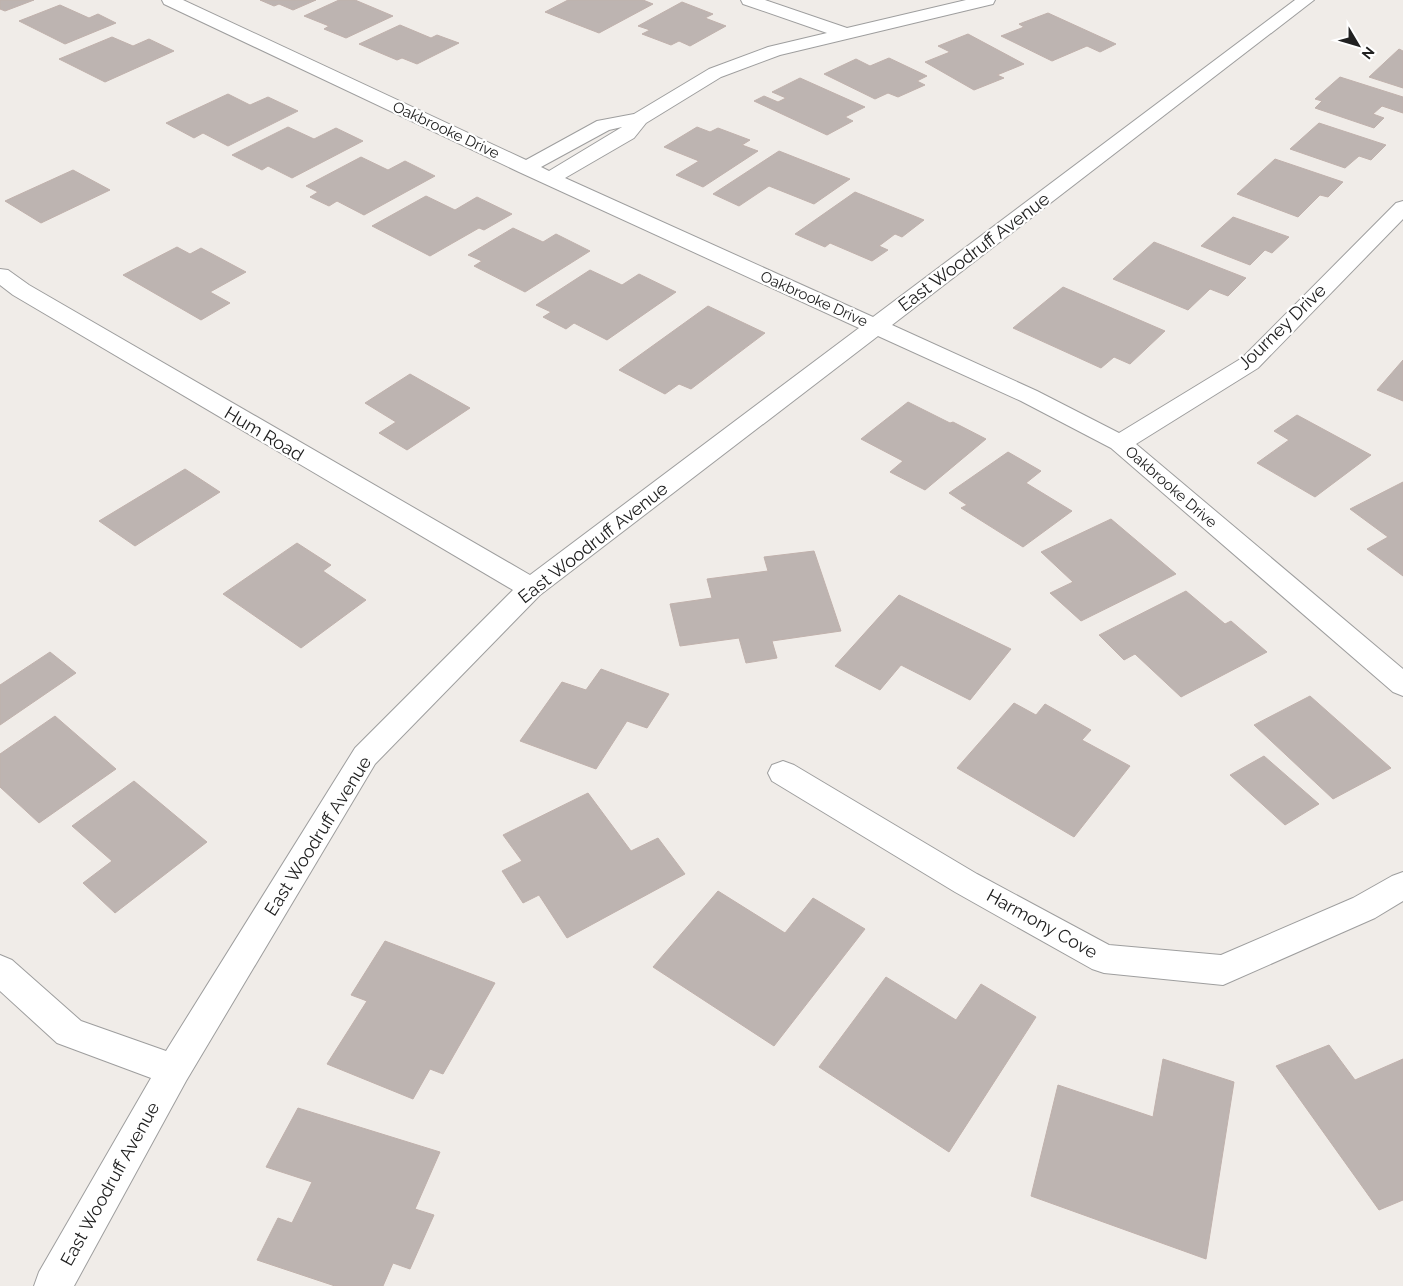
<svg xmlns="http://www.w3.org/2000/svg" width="1403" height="1286" viewBox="0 0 1403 1286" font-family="Raleway,sans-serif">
  <rect width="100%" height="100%" fill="#f0ece8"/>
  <g fill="#bdb4b1" stroke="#c0b1ac">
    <polygon points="0,0 34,0 5,11 0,9"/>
    <polygon points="260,0 316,0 293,10 279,4 274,6"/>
    <polygon points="339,0 355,0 393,16 346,38 324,29 329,26 304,16"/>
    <polygon points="568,0 643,0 653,4 599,33 545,12"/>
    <polygon points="682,2 713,14 705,18 726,26 690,46 679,41 671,45 642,34 650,30 638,26"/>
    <polygon points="60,5 89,18 98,14 116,23 65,44 19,21"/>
    <polygon points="1048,13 1116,44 1100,52 1087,46 1052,61 1001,36 1024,27 1019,24"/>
    <polygon points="400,25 431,38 437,35 459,43 417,64 402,58 397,60 359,44"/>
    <polygon points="968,34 1024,64 997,75 1004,78 974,90 925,62 950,52 938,46"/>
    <polygon points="112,37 133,46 149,39 174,51 105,82 59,59"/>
    <polygon points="1399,49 1403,51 1403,88 1369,77"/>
    <polygon points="889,58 927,76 917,81 925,85 898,97 888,93 875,99 824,74 856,59 870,66"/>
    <polygon points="1340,77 1403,97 1403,113 1382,106 1373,114 1384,118 1374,128 1315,108 1322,101 1315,99"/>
    <polygon points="800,78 865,107 845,117 853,121 827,135 754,101 764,96 778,102 786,98 772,92"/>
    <polygon points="228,94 250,105 268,97 298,111 228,146 203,133 194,138 166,123"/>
    <polygon points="1319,123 1386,145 1371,160 1359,156 1345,168 1290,149"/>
    <polygon points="288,127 314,139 336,128 363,141 292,178 268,166 262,170 232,155"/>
    <polygon points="697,127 710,132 718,128 750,140 742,145 758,151 703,187 676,175 699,161 664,147"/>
    <polygon points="779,151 850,179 814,204 769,186 739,206 713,194"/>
    <polygon points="361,157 388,170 405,161 435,176 364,215 337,201 329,206 310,197 318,192 306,186"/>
    <polygon points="1275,159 1343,182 1328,197 1320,195 1298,217 1237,194"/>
    <polygon points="73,170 110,190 41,223 5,201"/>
    <polygon points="855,192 924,220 902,237 895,234 879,246 888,250 872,261 830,243 825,247 795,234"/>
    <polygon points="426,196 455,210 477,197 512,214 484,230 479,228 430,256 372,226"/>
    <polygon points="1233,217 1289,237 1272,253 1265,250 1250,265 1201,246"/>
    <polygon points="513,228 543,242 556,234 590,251 525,292 474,266 482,261 468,255"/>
    <polygon points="1154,242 1246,278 1228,296 1210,289 1188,310 1113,279"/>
    <polygon points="177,247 190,254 201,248 246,272 210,292 230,303 201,320 123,275"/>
    <polygon points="590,270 622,285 639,274 676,292 607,340 574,323 566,329 543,317 551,312 536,305"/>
    <polygon points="1063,287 1165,331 1130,364 1114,357 1101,368 1013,328"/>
    <polygon points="708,306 765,333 691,389 679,384 665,394 619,370"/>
    <polygon points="1403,360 1403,401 1377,390"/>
    <polygon points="410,374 470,408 407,450 379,433 396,422 365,403"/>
    <polygon points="908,402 950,423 953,422 986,439 925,490 890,472 903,461 861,439"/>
    <polygon points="1297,415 1371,455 1315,497 1257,463 1289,440 1274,431"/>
    <polygon points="1008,452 1041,471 1026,483 1072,511 1023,547 961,508 967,505 949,493"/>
    <polygon points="185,469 220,492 135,546 99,521"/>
    <polygon points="1403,482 1403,576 1367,549 1388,537 1350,509"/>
    <polygon points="1111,519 1176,574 1081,621 1050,593 1073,582 1041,552"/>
    <polygon points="297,543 331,565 323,571 366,600 301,648 223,594"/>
    <polygon points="814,551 841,631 772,641 777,658 746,663 739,638 680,646 670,604 712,598 707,579 768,571 764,557"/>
    <polygon points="1186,591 1225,624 1231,621 1267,652 1181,697 1135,654 1124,660 1099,635"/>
    <polygon points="899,595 1011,649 970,700 901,665 880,690 835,666"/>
    <polygon points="50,652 76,673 0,725 0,685"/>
    <polygon points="601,669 669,694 647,728 627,721 596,769 520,741 562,682 586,690"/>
    <polygon points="1310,696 1391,768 1333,799 1254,725"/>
    <polygon points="1014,703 1036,715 1045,704 1091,730 1082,740 1130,766 1074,837 957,768"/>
    <polygon points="55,716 116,769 39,823 0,787 0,754"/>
    <polygon points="1264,756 1319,804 1285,825 1230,775"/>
    <polygon points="134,781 207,842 115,913 83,883 112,861 72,826"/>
    <polygon points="588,793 631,851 658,838 685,874 567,938 539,895 523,903 502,871 522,861 503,835"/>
    <polygon points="718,891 785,933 813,898 865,929 774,1046 653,967"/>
    <polygon points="385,941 495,983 443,1074 430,1069 413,1099 327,1064 367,1001 351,995"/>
    <polygon points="886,977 956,1020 981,984 1036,1017 949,1152 819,1067"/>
    <polygon points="1329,1045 1355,1080 1403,1059 1403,1200 1379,1210 1276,1066"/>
    <polygon points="1163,1059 1234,1082 1206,1259 1031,1196 1058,1085 1153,1117"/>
    <polygon points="298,1108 440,1152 415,1209 434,1215 410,1269 393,1263 383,1286 335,1286 257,1260 278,1218 292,1223 312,1182 266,1167"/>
  </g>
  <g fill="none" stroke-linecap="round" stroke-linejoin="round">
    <defs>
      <g id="minor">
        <path d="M162,0H183L526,160L597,121L634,114L709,69L768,47L827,33L743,4L741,0H765L847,28L966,0H995L993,4L780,55L721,77L646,123L634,138L565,178L873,317L1295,0H1314L892,325L1037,391L1119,433L1242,358L1396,203L1403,201V219L1258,368L1136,444L1403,669V696L1393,692L1111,448L1021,401L878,336L540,595L375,764L186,1081L74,1286H34L39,1272L151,1078L57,1043L0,991V955L12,960L81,1021L166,1051L355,748L513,590L13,295L0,285V269L8,270L29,285L530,575L859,328L519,172L164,4ZM622,127L549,171L541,167L609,130Z"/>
        <polygon points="783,761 794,765 977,874 1109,945 1221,955 1353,898 1392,876 1403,872 1403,901 1375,918 1223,985 1104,973 1092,969 955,892 772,781 768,773 772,765"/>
      </g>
    </defs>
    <use href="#minor" stroke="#9e9e9e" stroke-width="2"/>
    <use href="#minor" fill="#fff" fill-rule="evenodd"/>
  </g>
  <g text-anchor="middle" stroke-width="4.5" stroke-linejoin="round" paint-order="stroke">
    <g font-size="15" fill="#212121" stroke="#fff">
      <text transform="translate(446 130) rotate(25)" y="5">Oakbrooke Drive</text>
      <text transform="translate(814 299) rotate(24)" y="5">Oakbrooke Drive</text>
      <text transform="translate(1171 487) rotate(41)" y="5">Oakbrooke Drive</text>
    </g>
    <g font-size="18" fill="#212121" stroke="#fff">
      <text transform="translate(974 252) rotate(-37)" y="6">East Woodruff Avenue</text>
      <text transform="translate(1282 327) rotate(-44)" y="6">Journey Drive</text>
      <text transform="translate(264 434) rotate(31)" y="6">Hum Road</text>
      <text transform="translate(593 543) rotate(-38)" y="6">East Woodruff Avenue</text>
      <text transform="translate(318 836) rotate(-58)" y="6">East Woodruff Avenue</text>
      <text transform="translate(1042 924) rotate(29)" y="6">Harmony Cove</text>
      <text transform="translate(110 1184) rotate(-61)" y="6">East Woodruff Avenue</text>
    </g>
  </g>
  <g transform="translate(1358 45) rotate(128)" stroke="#ffffff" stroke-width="4" paint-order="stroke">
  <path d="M0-4L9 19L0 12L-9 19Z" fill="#212121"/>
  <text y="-8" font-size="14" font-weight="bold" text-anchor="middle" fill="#212121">N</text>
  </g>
</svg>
